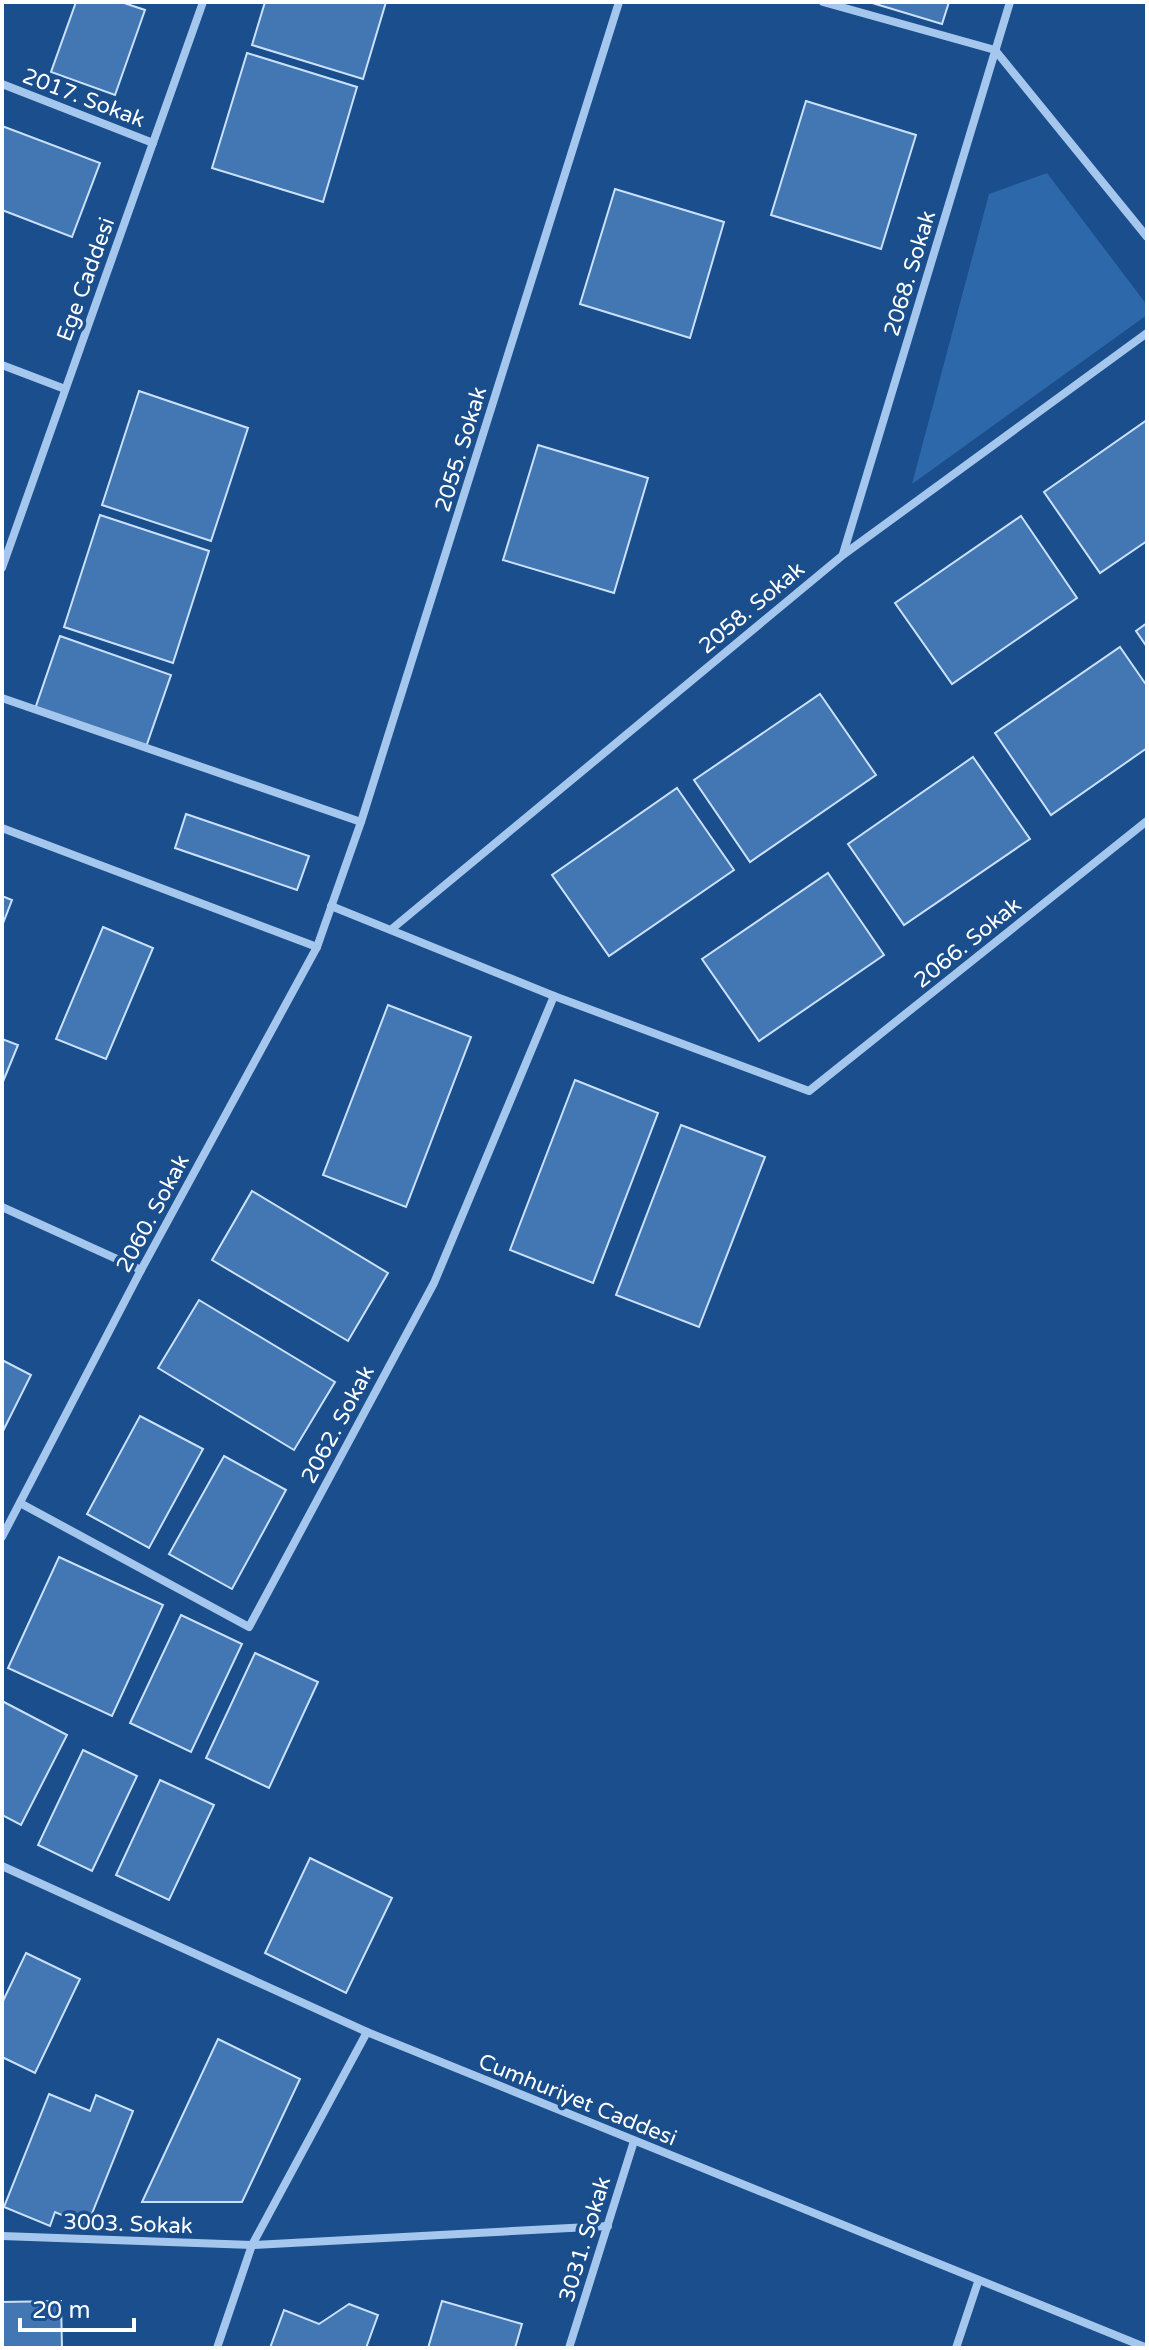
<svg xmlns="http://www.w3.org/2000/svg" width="1149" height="2350" viewBox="0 0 1149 2350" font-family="'Varela Round',sans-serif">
  <rect width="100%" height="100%" fill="#1a4e8c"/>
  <polygon fill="#2d68aa" points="1047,173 1147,305 1147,315 912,484 989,194"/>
  <g fill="#4377b4" stroke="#cbe1fa" stroke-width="2">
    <polygon points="76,2 121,2 145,10 115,95 51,72"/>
    <polygon points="265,2 386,2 363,79 252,45"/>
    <polygon points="869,2 949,2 942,24"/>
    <polygon points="247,53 357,87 323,202 212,168"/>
    <polygon points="806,101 916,135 881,249 771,215"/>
    <polygon points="2,126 100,163 72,237 2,210"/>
    <polygon points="615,189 724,222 690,338 580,304"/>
    <polygon points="139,391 248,428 211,541 102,505"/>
    <polygon points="1147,420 1147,541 1100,573 1044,492"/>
    <polygon points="538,445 648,478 614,593 503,560"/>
    <polygon points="100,515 209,551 173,663 64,627"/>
    <polygon points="1021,516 1077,598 952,684 895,603"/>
    <polygon points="1147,623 1147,647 1136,631"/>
    <polygon points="60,636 171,675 146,747 35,709"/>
    <polygon points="1120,647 1147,686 1147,748 1051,815 995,733"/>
    <polygon points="820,694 876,775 750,862 694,780"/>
    <polygon points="973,757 1030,839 904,925 848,844"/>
    <polygon points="677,788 734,870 609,956 552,875"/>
    <polygon points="186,814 309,856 297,890 175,848"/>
    <polygon points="828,873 884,955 759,1041 702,959"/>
    <polygon points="2,896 12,900 2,926"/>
    <polygon points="103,927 153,948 106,1059 56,1039"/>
    <polygon points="388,1005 471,1037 406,1207 323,1175"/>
    <polygon points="2,1039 18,1045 2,1084"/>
    <polygon points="575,1080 658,1113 593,1283 510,1250"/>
    <polygon points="681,1125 765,1157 699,1327 616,1295"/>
    <polygon points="252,1191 388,1273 348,1341 212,1260"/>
    <polygon points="199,1300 335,1382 294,1450 158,1368"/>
    <polygon points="2,1360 31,1375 2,1433"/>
    <polygon points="140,1416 203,1449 149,1548 87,1514"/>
    <polygon points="224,1456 286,1490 232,1589 169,1554"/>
    <polygon points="59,1557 163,1605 112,1716 8,1668"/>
    <polygon points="181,1615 242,1644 191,1752 130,1723"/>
    <polygon points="255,1653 318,1682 269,1788 206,1758"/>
    <polygon points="2,1701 67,1735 21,1825 2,1815"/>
    <polygon points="83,1750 137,1776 92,1871 38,1845"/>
    <polygon points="160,1780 214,1805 169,1900 116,1875"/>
    <polygon points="310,1858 392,1898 346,1993 265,1953"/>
    <polygon points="26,1953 80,1979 35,2073 2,2057 2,2003"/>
    <polygon points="218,2039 300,2079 242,2202 142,2202"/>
    <polygon points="49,2094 90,2111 96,2095 133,2111 87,2226 55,2212 50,2226 4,2207"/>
    <polygon points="61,2301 62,2348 2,2348 2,2302"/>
    <polygon points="442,2301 522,2324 515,2348 428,2348"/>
    <polygon points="349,2304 378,2315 366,2348 270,2348 284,2310 319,2324"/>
  </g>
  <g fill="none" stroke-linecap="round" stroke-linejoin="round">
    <g stroke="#a5c7ed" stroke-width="8">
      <polyline points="823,2 995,50 1147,237"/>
      <polyline points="2,84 153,143"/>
      <polyline points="2,365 65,389"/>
      <polyline points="843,554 1010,2"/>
      <polyline points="2,568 203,2"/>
      <polyline points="2,698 361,822"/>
      <polyline points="2,828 317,947"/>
      <polyline points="331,906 554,996 809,1091 1147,821"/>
      <polyline points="393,928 843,555 1147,333"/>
      <polyline points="2,1207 141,1270"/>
      <polyline points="20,1503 249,1627 434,1283 554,996"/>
      <polyline points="2,1537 141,1270 317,947 361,822 619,2"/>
      <polyline points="2,1866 367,2032 1147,2348"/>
      <polyline points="2,2236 252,2245 608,2226"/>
      <polyline points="217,2348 252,2245 367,2032"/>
      <polyline points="569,2348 634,2141"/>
      <polyline points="956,2348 978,2282"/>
    </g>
  </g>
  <g text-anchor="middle" stroke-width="7" stroke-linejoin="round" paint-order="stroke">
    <g font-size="22" fill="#fff" stroke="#1a4e8c">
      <text transform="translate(84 97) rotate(21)" y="8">2017. Sokak</text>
      <text transform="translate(909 273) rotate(-73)" y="8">2068. Sokak</text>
      <text transform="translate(85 279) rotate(-70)" y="8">Ege Caddesi</text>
      <text transform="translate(460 449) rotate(-73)" y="8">2055. Sokak</text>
      <text transform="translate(751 607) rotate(-40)" y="8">2058. Sokak</text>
      <text transform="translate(967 942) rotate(-39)" y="8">2066. Sokak</text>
      <text transform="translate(152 1213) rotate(-62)" y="8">2060. Sokak</text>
      <text transform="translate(337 1424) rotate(-62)" y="8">2062. Sokak</text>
      <text transform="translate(578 2099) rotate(22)" y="8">Cumhuriyet Caddesi</text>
      <text transform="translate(128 2223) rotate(2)" y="8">3003. Sokak</text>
      <text transform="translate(584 2239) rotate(-73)" y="8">3031. Sokak</text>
    </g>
  </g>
  <rect width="1149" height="2350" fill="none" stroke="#ffffff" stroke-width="8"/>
  <path d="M20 2318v12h114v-12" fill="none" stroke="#ffffff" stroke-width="4"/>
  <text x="32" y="2318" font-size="24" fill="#ffffff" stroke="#1a4e8c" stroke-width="6" paint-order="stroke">20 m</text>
</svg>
